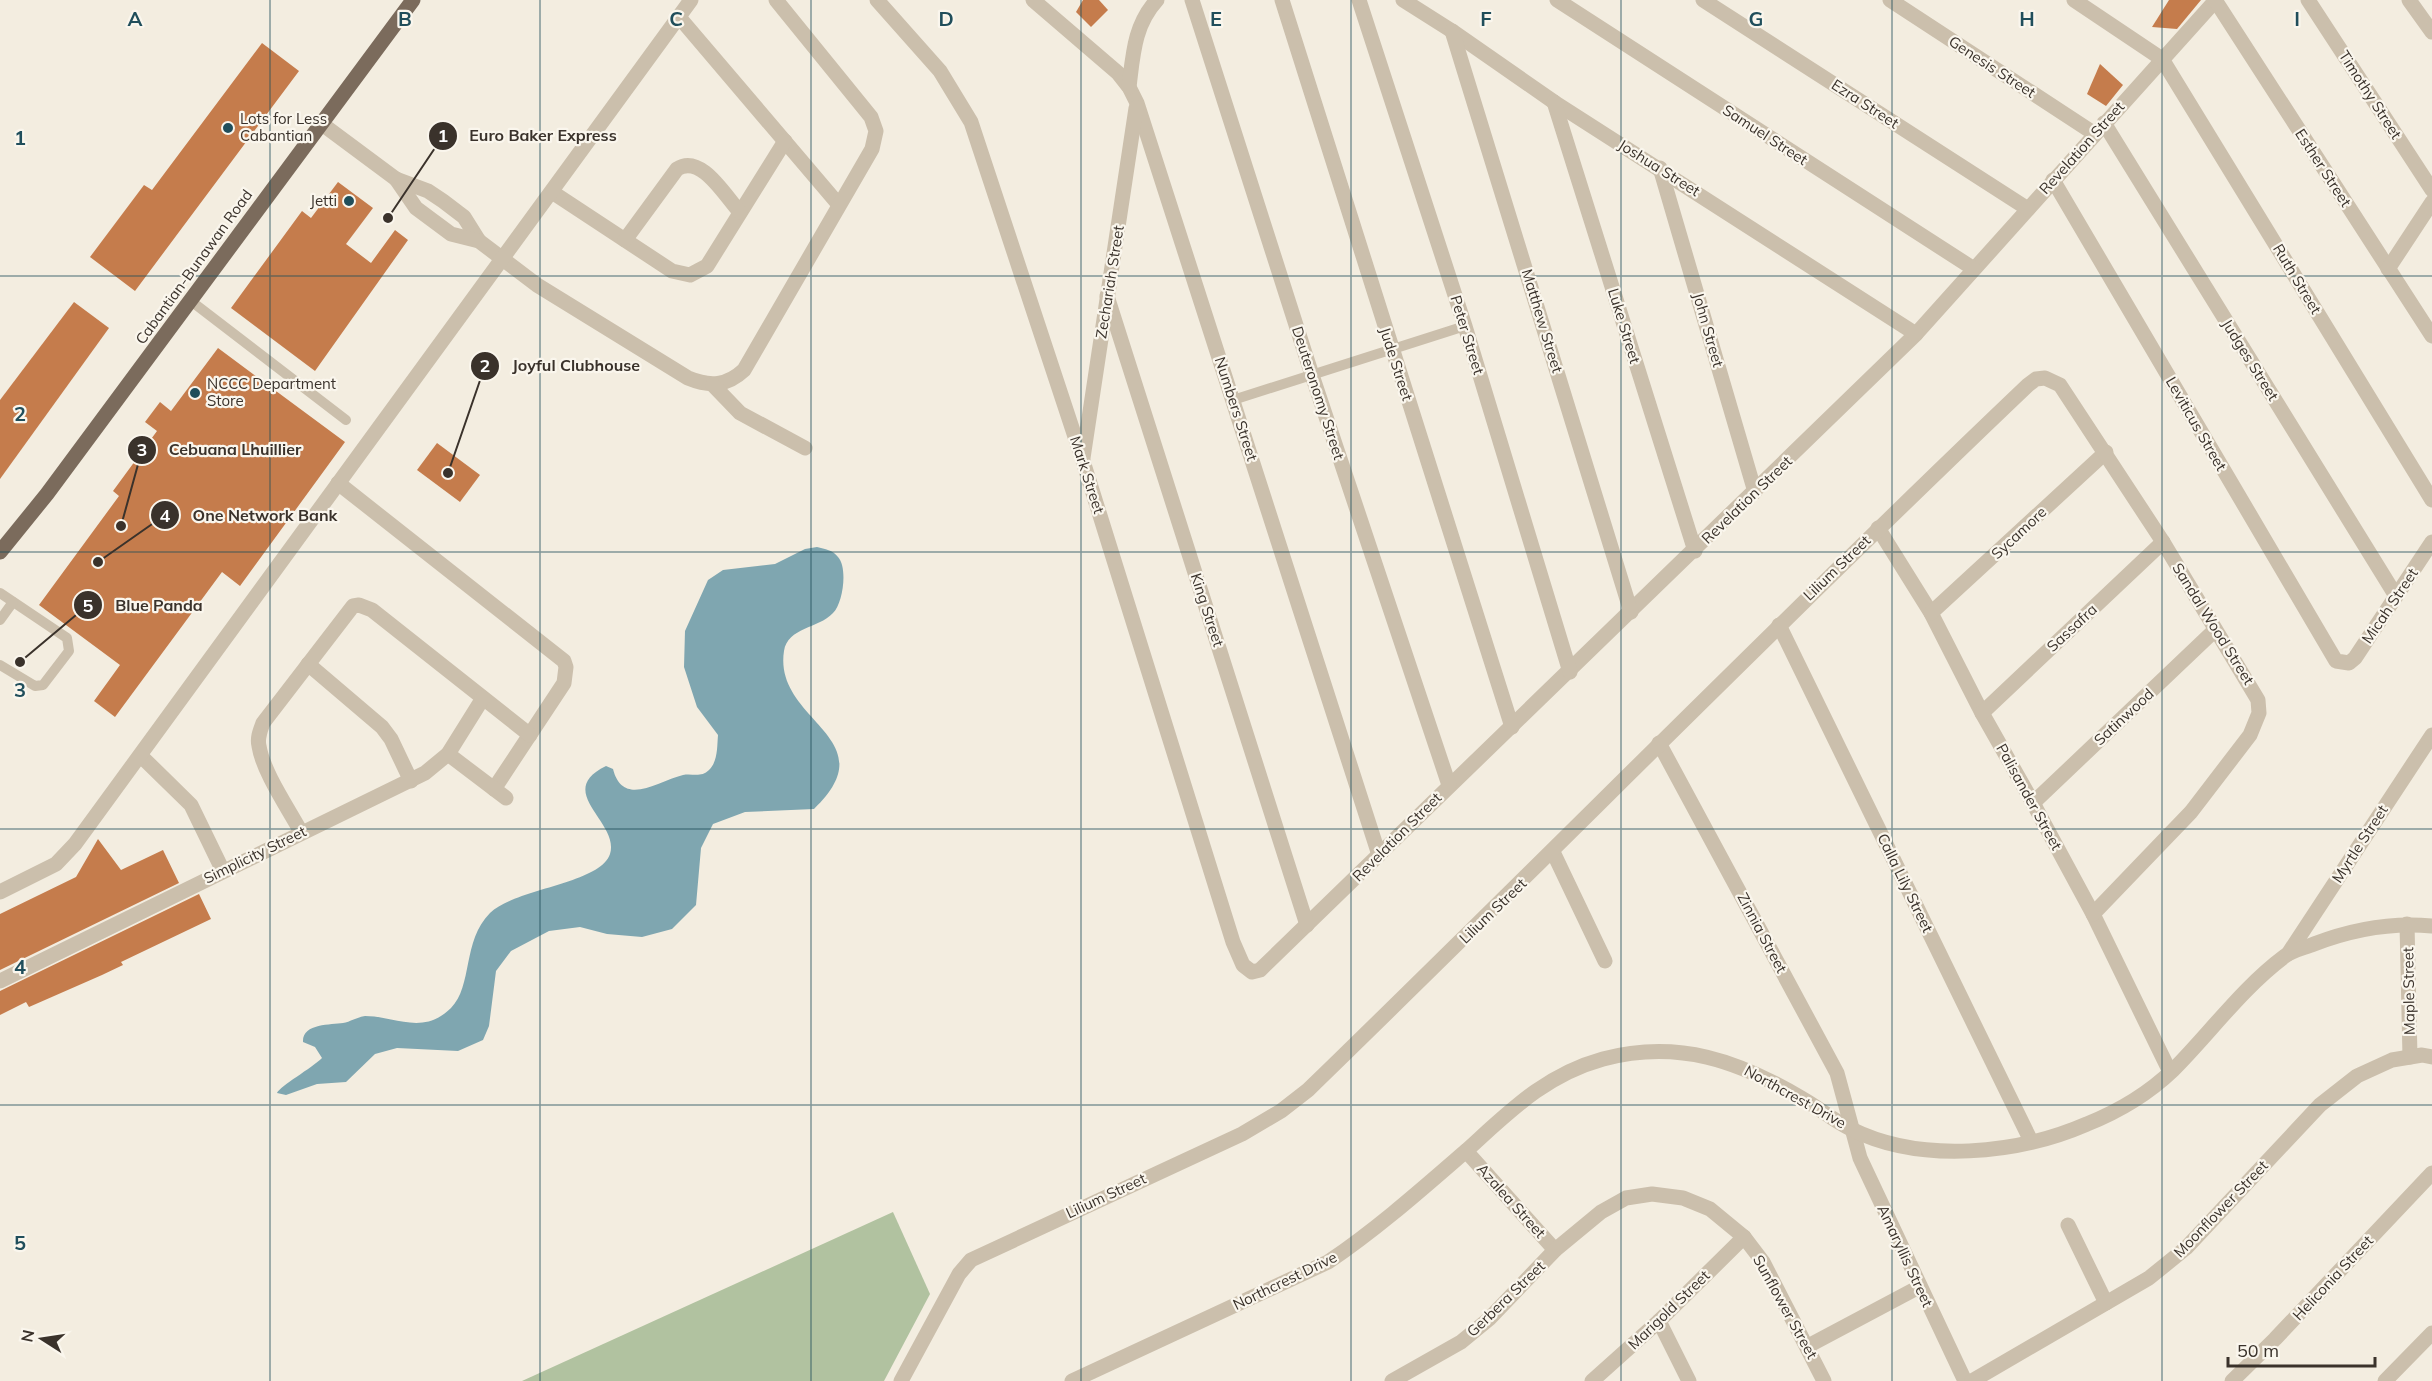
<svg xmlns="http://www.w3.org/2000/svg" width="2432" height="1381" viewBox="0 0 2432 1381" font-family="Mulish,sans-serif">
  <rect width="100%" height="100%" fill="#f3ede0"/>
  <polygon fill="#b1c2a0" points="893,1212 930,1294 884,1381 522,1381"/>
  <path fill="#7fa6b0" d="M817,547C825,549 833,550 838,557C848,568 843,603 833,613C818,629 788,627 784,651C773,722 889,737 814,809L745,812L713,824L701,848L696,905L672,929L642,937L607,934L580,927L549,931L511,951L496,971L489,1026L483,1040L458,1051L397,1048L375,1054L346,1082L317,1084L286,1095L277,1093C280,1086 312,1068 322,1058L315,1047L303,1042C302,1023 331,1025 343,1023C350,1022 357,1017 365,1016C395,1016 423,1036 451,1008C473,986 462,941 490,913C516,888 600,884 610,854C620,822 553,792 606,766L613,769C623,808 658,781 683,775C692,773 701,778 709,770C718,761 717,747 718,735L697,707L684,667L685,631L708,580L723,570L775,564L805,549Z"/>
  <g fill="#c57c4c">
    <polygon points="1083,0 1099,0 1108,10 1091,27 1076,12"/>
    <polygon points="2169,0 2201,0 2177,29 2152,27"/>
    <polygon points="262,43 299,71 135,291 90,257 144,185 152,190"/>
    <polygon points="2100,64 2123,85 2106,106 2087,94"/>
    <polygon points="338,182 373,208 346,244 371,263 395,230 408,240 315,371 231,308 302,211 311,218"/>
    <polygon points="74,302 109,328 0,479 0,400"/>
    <polygon points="218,348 345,442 240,586 222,572 115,717 94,701 120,665 39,605 119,496 113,491 157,431 145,422 160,402 171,411"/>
    <polygon points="437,443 480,475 460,502 417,470"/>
    <polygon points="98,839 121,870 163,850 179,883 0,970 0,914 76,877"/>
    <polygon points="199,894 211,919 121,962 123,965 102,975 29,1007 26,1002 0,1015 0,991"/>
  </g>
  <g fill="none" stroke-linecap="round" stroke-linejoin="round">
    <g stroke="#cbbfac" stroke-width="10">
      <polyline points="191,301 346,420"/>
      <polyline points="1233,400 1465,326"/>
      <polyline points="0,593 67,638 69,651 43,685 35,686 0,665"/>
      <polyline points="0,620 13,602"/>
    </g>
    <g stroke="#cbbfac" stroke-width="15">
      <polyline points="877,0 940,71 971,122 1083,461 1233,942 1243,965 1252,972 1260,970 1916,334 2216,0"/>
      <polyline points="1033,0 1118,73 1129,87 1137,103 1379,855"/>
      <polyline points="1192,0 1312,375 1449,785"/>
      <polyline points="1282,0 1512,727"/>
      <polyline points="1359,0 1465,326 1570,672"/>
      <polyline points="1403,0 1452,31 1554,102 1916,334"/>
      <polyline points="1557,0 1974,269"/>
      <polyline points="1703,0 2028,209"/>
      <polyline points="1890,0 2095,134"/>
      <polyline points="2074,0 2162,59 2432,500"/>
      <polyline points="2215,0 2432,336"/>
      <polyline points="2308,0 2432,190"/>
      <polyline points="2409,0 2432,32"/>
      <polyline points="679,17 839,205"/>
      <polyline points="1452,31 1631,612"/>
      <path d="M1129,87C1133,55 1134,25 1157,0"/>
      <polyline points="1554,102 1695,551"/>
      <polyline points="2104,123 2396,596"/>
      <polyline points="322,124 396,179 428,191 443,201 464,217 479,241"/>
      <polyline points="1660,168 1755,492"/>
      <path d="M396,179L416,208L451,234L479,241L537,285L688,378C710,387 727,386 744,370L872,149L876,131L871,117L776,0"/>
      <polyline points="2053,180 2336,661 2349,663 2355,658 2432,542"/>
      <polyline points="552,192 672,271 690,275 707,266 785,141"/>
      <path d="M625,240L677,169C701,153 725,196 740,212"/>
      <polyline points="2388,269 2432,202"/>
      <polyline points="1107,296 1307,925"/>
      <polyline points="713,385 740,413 805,448"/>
      <polyline points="1083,458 1136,108"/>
      <polyline points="338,483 564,661 566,667 564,683 494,789"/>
      <polyline points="1878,528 1931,613 1982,713 2033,803 2093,914 2170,1072"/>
      <polyline points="1931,613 2106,452"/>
      <polyline points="1779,625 2031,1141"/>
      <polyline points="308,664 382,727 391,739 411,781"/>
      <polyline points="1982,713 2163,542"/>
      <polyline points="1659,743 1837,1073 1860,1158 1965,1381"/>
      <polyline points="448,754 506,798"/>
      <polyline points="141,756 191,805 223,871"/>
      <polyline points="2033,803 2215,630"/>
      <path d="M301,832C288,808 263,772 259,746C257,738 260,731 263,723L353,606L359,605L372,610L530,735"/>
      <polyline points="1553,852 1605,961"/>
      <polyline points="0,892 56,864 75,844 691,0"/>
      <polyline points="2407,924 2410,1057"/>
      <polyline points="2288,954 2432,735"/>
      <polyline points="0,981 425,773 448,754 483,698"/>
      <polyline points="1466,1151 1555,1250"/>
      <polyline points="2068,1225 2106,1303"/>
      <polyline points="1659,1321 1689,1381"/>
      <polyline points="1808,1346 1919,1287"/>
      <path d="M901,1381L959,1274L971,1260L1242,1134L1281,1111L1308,1090C1549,856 1785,616 2028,385L2036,379L2045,378L2060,385L2163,542L2258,700L2259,713L2250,735L2191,812L2093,914"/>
      <path d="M1072,1381L1328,1262C1377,1229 1422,1189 1467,1150C1510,1111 1545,1075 1603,1059C1678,1039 1739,1061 1803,1099C1819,1108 1834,1121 1851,1129C1921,1164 2018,1154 2087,1124C2117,1112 2149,1093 2173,1070C2210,1033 2242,988 2285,956C2293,950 2304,948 2314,944C2353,929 2390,922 2432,926"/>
      <polyline points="1392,1381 1461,1342 1489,1319 1555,1250 1601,1212 1626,1198 1652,1194 1683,1198 1710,1209 1744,1237 1763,1262 1824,1381"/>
      <polyline points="1592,1381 1659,1321 1744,1237"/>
      <polyline points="1972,1381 2149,1278 2186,1248 2320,1105 2357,1076 2392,1060 2422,1055 2432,1057"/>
      <polyline points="2232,1381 2275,1339 2432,1173"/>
      <polyline points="2385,1381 2432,1333"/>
    </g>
    <polyline stroke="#7b6b5c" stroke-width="15" points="0,552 47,494 413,0"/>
  </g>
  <path fill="none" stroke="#204e5b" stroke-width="1.5" stroke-opacity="0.55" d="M270,0V1381M540,0V1381M811,0V1381M1081,0V1381M1351,0V1381M1621,0V1381M1892,0V1381M2162,0V1381M0,276H2432M0,552H2432M0,829H2432M0,1105H2432"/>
  <g fill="#204e5b" stroke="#faf6ed" stroke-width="2">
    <circle cx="228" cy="128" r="6"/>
    <circle cx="349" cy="201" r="6"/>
    <circle cx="195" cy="393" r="6"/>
  </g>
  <g text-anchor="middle" stroke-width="4.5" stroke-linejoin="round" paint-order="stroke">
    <g font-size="15" fill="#3a322b" stroke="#faf6ed">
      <text transform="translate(1992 67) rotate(33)" y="5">Genesis Street</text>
      <text transform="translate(2370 95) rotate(57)" y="5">Timothy Street</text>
      <text transform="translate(1865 104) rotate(33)" y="5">Ezra Street</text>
      <text transform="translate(1765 135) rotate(33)" y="5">Samuel Street</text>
      <text transform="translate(2082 148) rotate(-48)" y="5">Revelation Street</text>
      <text transform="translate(1659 168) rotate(32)" y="5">Joshua Street</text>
      <text transform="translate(2323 168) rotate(57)" y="5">Esther Street</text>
      <text transform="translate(194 267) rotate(-54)" y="5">Cabantian-Bunawan Road</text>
      <text transform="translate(2297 279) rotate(59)" y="5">Ruth Street</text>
      <text transform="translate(1110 282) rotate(-81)" y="5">Zechariah Street</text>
      <text transform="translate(1542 321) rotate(73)" y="5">Matthew Street</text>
      <text transform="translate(1624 326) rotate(73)" y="5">Luke Street</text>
      <text transform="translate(1708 330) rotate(74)" y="5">John Street</text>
      <text transform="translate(1467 335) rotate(73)" y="5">Peter Street</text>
      <text transform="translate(2250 360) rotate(58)" y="5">Judges Street</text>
      <text transform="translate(1396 364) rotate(72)" y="5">Jude Street</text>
      <text transform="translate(1318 393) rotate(72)" y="5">Deuteronomy Street</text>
      <text transform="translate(1236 409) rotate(72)" y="5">Numbers Street</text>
      <text transform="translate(2196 424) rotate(60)" y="5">Leviticus Street</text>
      <text transform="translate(1087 475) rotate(72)" y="5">Mark Street</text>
      <text transform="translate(1747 500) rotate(-44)" y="5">Revelation Street</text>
      <text transform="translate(2019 533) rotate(-43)" y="5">Sycamore</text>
      <text transform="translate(1837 568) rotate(-44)" y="5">Lilium Street</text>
      <text transform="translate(2390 606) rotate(-56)" y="5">Micah Street</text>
      <text transform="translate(1207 610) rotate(72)" y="5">King Street</text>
      <text transform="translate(2213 624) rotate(58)" y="5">Sandal Wood Street</text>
      <text transform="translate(2072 628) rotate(-43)" y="5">Sassafra</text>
      <text transform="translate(2124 717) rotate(-43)" y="5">Satinwood</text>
      <text transform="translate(2029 797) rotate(61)" y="5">Palisander Street</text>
      <text transform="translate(1397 837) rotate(-45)" y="5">Revelation Street</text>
      <text transform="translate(2360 844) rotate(-57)" y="5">Myrtle Street</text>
      <text transform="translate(255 855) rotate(-26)" y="5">Simplicity Street</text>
      <text transform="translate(1905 883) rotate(64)" y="5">Calla Lily Street</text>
      <text transform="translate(1493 911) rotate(-44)" y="5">Lilium Street</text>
      <text transform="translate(1762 933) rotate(62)" y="5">Zinnia Street</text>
      <text transform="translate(2409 991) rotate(-91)" y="5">Maple Street</text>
      <text transform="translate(1795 1097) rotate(29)" y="5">Northcrest Drive</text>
      <text transform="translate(1106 1196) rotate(-25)" y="5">Lilium Street</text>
      <text transform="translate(1511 1201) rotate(48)" y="5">Azalea Street</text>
      <text transform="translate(2221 1209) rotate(-46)" y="5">Moonflower Street</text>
      <text transform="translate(1905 1256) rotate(65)" y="5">Amaryllis Street</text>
      <text transform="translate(2333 1278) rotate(-47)" y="5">Heliconia Street</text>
      <text transform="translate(1285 1281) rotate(-26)" y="5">Northcrest Drive</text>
      <text transform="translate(1506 1299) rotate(-44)" y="5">Gerbera Street</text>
      <text transform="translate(1785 1307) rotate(61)" y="5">Sunflower Street</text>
      <text transform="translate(1669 1310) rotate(-44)" y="5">Marigold Street</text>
    </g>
    <g font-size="15" fill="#3a322b" stroke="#faf6ed" text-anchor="start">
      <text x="240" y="124">Lots for Less<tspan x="240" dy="17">Cabantian</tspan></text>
      <text x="337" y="206" text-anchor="end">Jetti</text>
      <text x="207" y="389">NCCC Department<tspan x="207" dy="17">Store</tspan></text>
    </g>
  </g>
  <g font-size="20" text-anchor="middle" font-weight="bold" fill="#204e5b" stroke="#faf6ed" stroke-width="4.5" stroke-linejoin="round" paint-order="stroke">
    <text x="135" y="26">A</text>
    <text x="405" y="26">B</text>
    <text x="676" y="26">C</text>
    <text x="946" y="26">D</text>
    <text x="1216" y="26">E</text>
    <text x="1486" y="26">F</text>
    <text x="1756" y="26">G</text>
    <text x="2027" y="26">H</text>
    <text x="2297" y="26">I</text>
    <text x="20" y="145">1</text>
    <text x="20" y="421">2</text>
    <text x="20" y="697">3</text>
    <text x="20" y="974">4</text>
    <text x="20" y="1250">5</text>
  </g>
  <path fill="none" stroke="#3a322b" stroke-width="2" d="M388 218L443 136M448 473L485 366M121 526L142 450M98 562L165 515M20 662L88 605"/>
  <g fill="#3a322b" stroke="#faf6ed" stroke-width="2">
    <circle cx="388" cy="218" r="6"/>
    <circle cx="448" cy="473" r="6"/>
    <circle cx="121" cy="526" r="6"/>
    <circle cx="98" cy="562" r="6"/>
    <circle cx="20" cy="662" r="6"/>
    <circle cx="443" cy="136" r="15"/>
    <circle cx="485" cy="366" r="15"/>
    <circle cx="142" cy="450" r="15"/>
    <circle cx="165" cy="515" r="15"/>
    <circle cx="88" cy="605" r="15"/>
  </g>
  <g font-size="18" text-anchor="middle" font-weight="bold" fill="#fff">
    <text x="443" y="142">1</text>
    <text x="485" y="372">2</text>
    <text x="142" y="456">3</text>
    <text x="165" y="522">4</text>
    <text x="88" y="612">5</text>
  </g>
  <g font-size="16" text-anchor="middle" font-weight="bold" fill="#3a322b" stroke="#faf6ed" stroke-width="4.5" stroke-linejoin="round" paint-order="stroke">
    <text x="543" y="141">Euro Baker Express</text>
    <text x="576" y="371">Joyful Clubhouse</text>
    <text x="235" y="455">Cebuana Lhuillier</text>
    <text x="265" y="521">One Network Bank</text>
    <text x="159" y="611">Blue Panda</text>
  </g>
  <g transform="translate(42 1339) rotate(282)" stroke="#faf6ed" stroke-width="4.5" paint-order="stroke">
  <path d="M0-4.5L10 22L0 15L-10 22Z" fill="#3a322b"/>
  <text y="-9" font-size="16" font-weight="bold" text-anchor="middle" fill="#3a322b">N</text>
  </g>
  <path d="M2228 1357v9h147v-9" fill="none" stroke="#3a322b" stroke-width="3"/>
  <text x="2237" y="1357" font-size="18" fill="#3a322b" stroke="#faf6ed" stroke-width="4.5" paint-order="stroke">50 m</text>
</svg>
